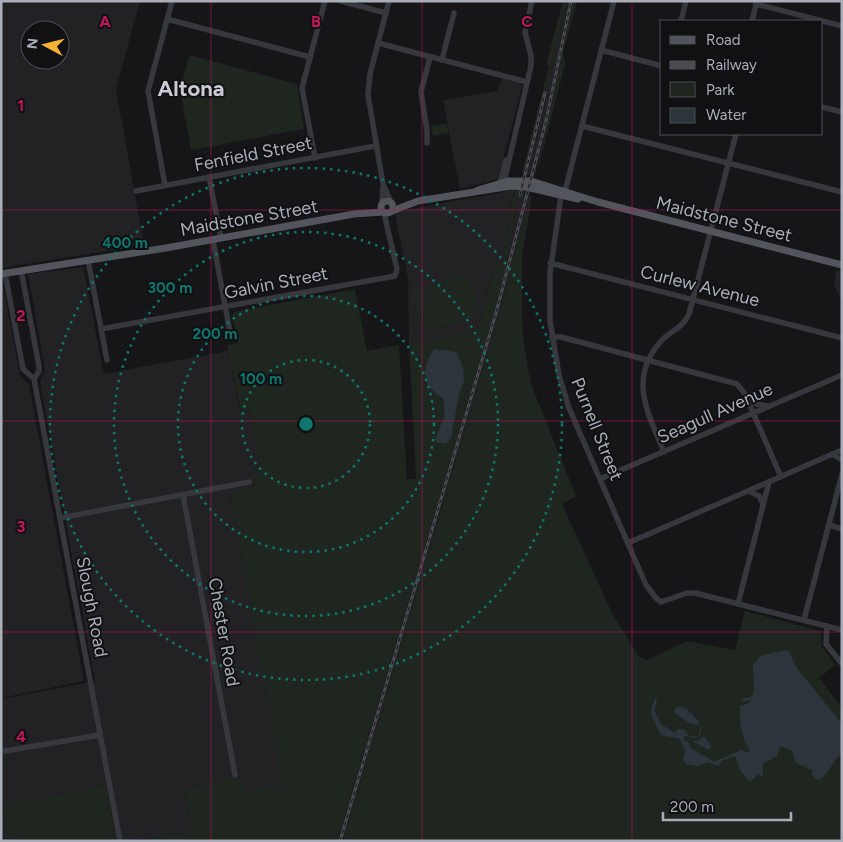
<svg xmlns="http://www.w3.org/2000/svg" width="843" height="842" viewBox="0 0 843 842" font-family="Figtree,sans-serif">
  <rect width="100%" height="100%" fill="#161618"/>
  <g fill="#222225" fill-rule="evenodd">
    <path d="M1,1H140L116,89L144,245L1,268ZM30,30H60V60H30Z"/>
    <polygon points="568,1 573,1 552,108 534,178 524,174"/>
    <polygon points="502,77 520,83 522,86 498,179 460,189 443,100 498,91"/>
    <polygon points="514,190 503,261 496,263 477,330 409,344 408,278 395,214 396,212"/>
    <polygon points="519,190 530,192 500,311 343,841 337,841 494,314 508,260"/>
    <polygon points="83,267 104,374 228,351 240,411 250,409 262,474 256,487 230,492 284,786 244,793 241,778 184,788 192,831 138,841 116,841 106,785 1,805 1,699 95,681 40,382 45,370 28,274"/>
    <polygon points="836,270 842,272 842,302 834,284"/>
    <polygon points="2,280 20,375 29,385 84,681 1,698"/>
    <polygon points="1,819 5,819 9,841 1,841"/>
  </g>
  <g fill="#1e261f">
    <polygon points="563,1 568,1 524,174 522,173 549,66 546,65"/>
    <polygon points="573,1 577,1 563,53 565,64 536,178"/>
    <polygon points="189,55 297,84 304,129 191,150 180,89"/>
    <polygon points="447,123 449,133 433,136 431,126"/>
    <polygon points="514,190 519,190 508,260 494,314 337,841 138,841 192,831 184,788 241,778 244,793 283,785 230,492 255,487 253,475 261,473 250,410 241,411 228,351 227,345 238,343 232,315 234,312 355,289 367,351 399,345 407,479 416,479 409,344 477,330 496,263 503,261"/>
    <polygon points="529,195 532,196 522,257 522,321 524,343 531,384 576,496 562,504 612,613 639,657 647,660 687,641 735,650 745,611 820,631 822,647 835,665 819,678 842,708 842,841 343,841 500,311"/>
    <polygon points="463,275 470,279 478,314 474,318 430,330 424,330 413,295 414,290"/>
    <polygon points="106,785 116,841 9,841 5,819 1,819 1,805"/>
  </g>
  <g fill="#2c353c">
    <path d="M434,349L456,352L463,367L464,381L459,394L451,438L446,443H438L435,440L445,414L443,398C421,386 421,369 434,349Z"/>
    <path d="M785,650L789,651L796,667L842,724V754C832,760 828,778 817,780L812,775V770L796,763L792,751L781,746L777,756L763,763V776L760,777L758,774L750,782L741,772L735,756L723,760L718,766L709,762L698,766L686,764L683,760L685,751L680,739L660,735C655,718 646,717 656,697L657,701L654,710L662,725L675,733L678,729H683L690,737L684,736L683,740L688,742L691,748L714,762L741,750L748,753L750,750C740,737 740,721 740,706L749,703L750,700L742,702V699L752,696L754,691L753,665L760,656Z"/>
    <path d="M678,707C686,706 693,715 698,720V725L689,723L675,713V709Z"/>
    <polygon points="704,736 711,746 709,750 692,741 697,741"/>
  </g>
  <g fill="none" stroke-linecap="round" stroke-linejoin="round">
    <polyline stroke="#2c353c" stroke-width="1" points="690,737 699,737 701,728 698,723"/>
    <g stroke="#37383d" stroke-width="5.5">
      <polyline points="341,1 386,13"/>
      <polyline points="389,1 370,74 368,95 383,184 391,202"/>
      <polyline points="756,4 842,26"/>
      <polyline points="167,19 310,57"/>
      <polyline points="681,21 686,1"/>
      <polyline points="752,21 757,1"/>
      <polyline points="378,43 527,82"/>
      <polyline points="601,50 662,66"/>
      <polyline points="442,60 454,13"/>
      <polyline points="822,107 842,112"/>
      <polyline points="582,126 842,192"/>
      <polyline points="427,143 427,131 421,92 430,57"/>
      <polyline points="315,158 302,88 325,1"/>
      <polyline points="209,177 221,238"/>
      <polyline points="504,182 531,66 531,56 525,32 532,1"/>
      <polyline points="500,183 506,160"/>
      <polyline points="165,185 148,91 172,1"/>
      <polyline points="136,191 375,146"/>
      <polyline points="565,191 614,1"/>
      <polyline points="561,196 550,273 550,321 559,375 569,408 646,585 656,598 661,602 687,593 695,593 842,630"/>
      <polyline points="382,202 383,187"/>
      <polyline points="213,240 231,338"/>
      <polyline points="88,260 107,360"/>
      <polyline points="550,263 842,338"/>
      <polyline points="21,270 39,366 39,371 34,379 120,841"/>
      <polyline points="5,273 23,369 34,379"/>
      <polyline points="101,329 395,276 397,269 384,213"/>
      <polyline points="552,337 561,337 737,384 745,394 781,477"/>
      <polyline points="747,397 756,404 768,406"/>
      <path d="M664,452C648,413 627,378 662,340C671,331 684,327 689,314L736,134"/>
      <polyline points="832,454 842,460"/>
      <polyline points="600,479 842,375"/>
      <polyline points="748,491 759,496 763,504"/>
      <polyline points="183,495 235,775"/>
      <polyline points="60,518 249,482"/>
      <polyline points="829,525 842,529"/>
      <polyline points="628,543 842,450"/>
      <polyline points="738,604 769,482"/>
      <polyline points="804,620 842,474"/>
      <polyline points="827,626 826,644 842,664"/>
      <polyline points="5,751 100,735"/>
    </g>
    <g stroke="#53555c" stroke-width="7">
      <polyline points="478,190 508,181 531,181 598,202 842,265"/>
      <circle cx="387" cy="207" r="6"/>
      <polyline points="392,211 418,201 512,186 526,187 578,199"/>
      <polyline points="1,274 166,248 354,214 383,212"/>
    </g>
    <defs>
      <g id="rail">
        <polyline points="520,195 545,93"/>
        <polyline points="340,841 496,313 546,121 571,1"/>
      </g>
    </defs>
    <use href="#rail" stroke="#4a4c52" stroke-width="3"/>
    <use href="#rail" stroke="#111113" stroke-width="1" stroke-dasharray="4" stroke-linecap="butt"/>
  </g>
  <path fill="none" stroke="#c2185b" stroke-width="1" stroke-opacity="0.55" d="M211,1V841M422,1V841M632,1V841M1,210H842M1,421H842M1,632H842"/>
  <g fill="none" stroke="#0f766e" stroke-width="2.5" stroke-dasharray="2.5 5">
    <circle cx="306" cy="424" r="64"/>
    <circle cx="306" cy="424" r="128"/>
    <circle cx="306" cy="424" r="192"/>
    <circle cx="306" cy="424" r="256"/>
  </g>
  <g text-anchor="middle" stroke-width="4" stroke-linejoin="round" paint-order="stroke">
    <g font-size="18" fill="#a8adb8" stroke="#111113">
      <text transform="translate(253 154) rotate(-11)" y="6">Fenfield Street</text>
      <text transform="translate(249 218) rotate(-10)" y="6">Maidstone Street</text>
      <text transform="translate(724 219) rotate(14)" y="6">Maidstone Street</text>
      <text transform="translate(276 283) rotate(-11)" y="6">Galvin Street</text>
      <text transform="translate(700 286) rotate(14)" y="6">Curlew Avenue</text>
      <text transform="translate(715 413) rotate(-24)" y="6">Seagull Avenue</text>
      <text transform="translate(597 429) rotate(68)" y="6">Purnell Street</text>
      <text transform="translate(92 607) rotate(79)" y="6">Slough Road</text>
      <text transform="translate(224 632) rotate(80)" y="6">Chester Road</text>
    </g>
    <g font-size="22" font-weight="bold" fill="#c9ccd4" stroke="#111113">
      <text x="191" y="96">Altona</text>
    </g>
  </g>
  <g font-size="16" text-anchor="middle" font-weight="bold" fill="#c2185b" stroke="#111113" stroke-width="4" stroke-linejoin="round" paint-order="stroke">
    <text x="105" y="27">A</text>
    <text x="316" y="27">B</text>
    <text x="527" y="27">C</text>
    <text x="21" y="111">1</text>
    <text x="21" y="321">2</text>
    <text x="21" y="532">3</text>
    <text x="21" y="742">4</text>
  </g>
  <circle cx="306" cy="424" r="8" fill="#0f766e" stroke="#111113" stroke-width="2.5"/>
  <g font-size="15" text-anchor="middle" font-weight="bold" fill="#0f766e" stroke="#111113" stroke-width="4" stroke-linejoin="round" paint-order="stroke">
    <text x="125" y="248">400 m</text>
    <text x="170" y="293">300 m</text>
    <text x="215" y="339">200 m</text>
    <text x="261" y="384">100 m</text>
  </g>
  <rect width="843" height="842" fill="none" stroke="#a8adb8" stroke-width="5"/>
  <rect x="660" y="20" width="162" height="115" fill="#111113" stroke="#4d4f55"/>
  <rect x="670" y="36" width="25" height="8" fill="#53555c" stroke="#4d4f55"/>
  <text x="706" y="45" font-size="15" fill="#a8adb8">Road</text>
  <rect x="670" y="61" width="25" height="8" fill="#4a4c52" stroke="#4d4f55"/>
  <text x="706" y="70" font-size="15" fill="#a8adb8">Railway</text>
  <rect x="670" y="82" width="25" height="15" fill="#1e261f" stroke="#4d4f55"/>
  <text x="706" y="95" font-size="15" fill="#a8adb8">Park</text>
  <rect x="670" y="108" width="25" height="15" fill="#2c353c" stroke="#4d4f55"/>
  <text x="706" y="120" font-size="15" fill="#a8adb8">Water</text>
  <g transform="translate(45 45) rotate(277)"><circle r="24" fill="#111113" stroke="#4d4f55"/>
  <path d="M0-4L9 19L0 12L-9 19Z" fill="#f2b134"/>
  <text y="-8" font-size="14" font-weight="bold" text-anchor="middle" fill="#a8adb8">N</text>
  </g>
  <path d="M663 812v8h128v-8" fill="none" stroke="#a8adb8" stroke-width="2.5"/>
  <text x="670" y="812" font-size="15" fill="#a8adb8" stroke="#111113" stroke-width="4" paint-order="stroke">200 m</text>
</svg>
